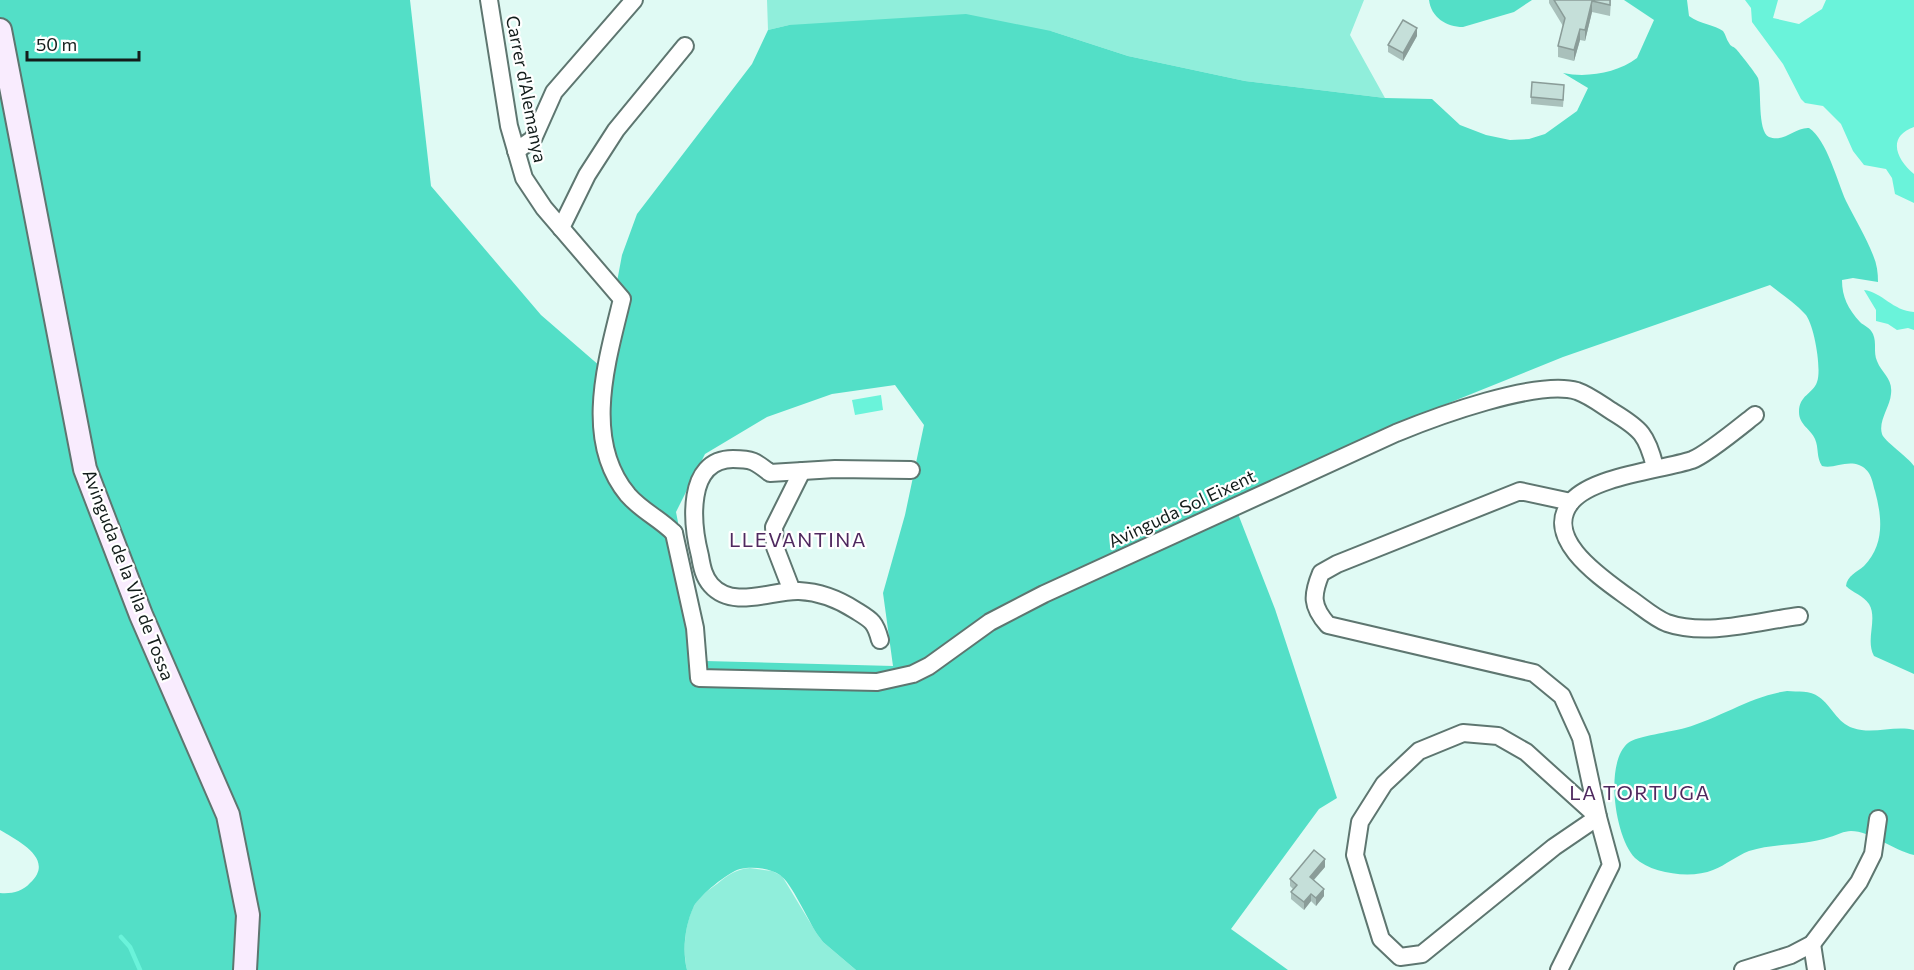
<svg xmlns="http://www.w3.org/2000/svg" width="1914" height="970" viewBox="0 0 1914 970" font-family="Commissioner,sans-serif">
  <rect width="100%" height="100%" fill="#e0faf4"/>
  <g fill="#90eedb">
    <polygon points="767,0 1364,0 1350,35 1385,98 1245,81 1128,56 1051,31 789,25 768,30"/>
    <path d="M750,868L772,871L782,876L817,934L823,942L856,970H687C682,949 685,916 699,898C704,893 711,888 717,884C728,875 736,869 750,868Z"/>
  </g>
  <g fill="#53dfc7" fill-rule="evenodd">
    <path d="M0,0H410L431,186L541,315L601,367L622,255L637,214L752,64L768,30L789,25L966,14L1051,31L1128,56L1245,81L1385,98L1432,99L1460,125L1486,135L1510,140L1529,139L1545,134L1577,111L1588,88L1563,73C1587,78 1617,73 1637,58L1654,20L1624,0H1687L1689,16C1700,24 1715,25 1723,31C1726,35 1726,39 1729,43C1731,47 1733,46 1736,49C1739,52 1757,75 1758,78C1762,90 1757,131 1769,137C1784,143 1795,127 1809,128C1827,140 1837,181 1846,201C1855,219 1866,237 1873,255C1877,264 1878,273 1878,282L1853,278L1842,280C1842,297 1848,309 1860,322C1864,326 1870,327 1873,334C1877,343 1873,352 1877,361C1882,374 1893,378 1891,394C1890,407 1878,421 1882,434C1884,441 1908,457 1914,466V674L1874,656C1865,640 1878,619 1869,604C1863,595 1853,593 1846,586C1847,576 1857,572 1864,566C1885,544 1882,517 1875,491C1872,480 1871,470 1859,465C1846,460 1834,469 1822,466C1816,457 1819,448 1815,439C1811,429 1799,425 1799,412C1799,395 1813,394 1817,382C1822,370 1814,323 1805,314C1795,303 1781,294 1770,285L1563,357L1414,417L1233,501L1275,609L1337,798L1319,809L1231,929L1288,970H856L823,942L817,934C808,920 791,882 780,875C770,868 752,866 740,869C728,872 699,896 694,906C685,925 682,950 687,970H0V893C11,894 22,892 30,883C56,859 18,841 0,830ZM895,385L924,425L905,515L883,593L893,666L705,661L676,512L705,454L767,417L832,394Z"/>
    <path d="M1429,0H1532L1514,12L1463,27C1446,27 1431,17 1429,0Z"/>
    <path d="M1787,691C1798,692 1810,690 1819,697C1832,706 1837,723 1853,728C1873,735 1894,725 1914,730V855C1893,850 1870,831 1851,831C1844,831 1837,835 1830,837C1803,846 1775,843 1749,851C1736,856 1726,865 1713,870C1692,879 1652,874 1635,858C1615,838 1604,763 1628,743C1637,736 1671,732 1685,728C1720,718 1751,696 1787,691Z"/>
  </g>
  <g fill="#6af3da">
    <path d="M1745,0H1778L1773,18L1799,24L1822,9L1826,0H1914V127C1886,137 1897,160 1914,174V203L1895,194L1892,178L1886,169L1864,165L1853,151L1841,124L1823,106L1805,103L1801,99L1783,64L1752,22L1751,8Z"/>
    <path d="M1864,290C1882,292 1893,311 1914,312V330L1908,328L1897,330L1888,324L1876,321V310Z"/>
    <polygon points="881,395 883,410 855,415 852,400"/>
  </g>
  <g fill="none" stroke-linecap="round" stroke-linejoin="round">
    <polyline stroke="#6af3da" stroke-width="4.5" points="121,937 130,947 140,970"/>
    <defs>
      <g id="street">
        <path d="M489,0L509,126L524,178L544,208L622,299C607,361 582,440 628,495C642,511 659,518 674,533"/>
        <polyline points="516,151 533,139 554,92 634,0"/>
        <polyline points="561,228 587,175 616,130 685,46"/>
        <path d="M1755,415C1741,426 1706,455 1692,460C1661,470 1594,476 1572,501C1540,538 1603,579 1629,598C1641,606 1654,618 1667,623C1707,637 1759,621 1799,616"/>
        <path d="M674,533L695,628L699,678L877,682L913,674L929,666L990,622L1044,594L1396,433C1435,417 1537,379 1577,391C1589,395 1602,405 1613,412C1641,429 1647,435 1655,467"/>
        <polyline points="792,591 775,547 774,527 802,471"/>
        <path d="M880,640C875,621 871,620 855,610C838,599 819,592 799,591C772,590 733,610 711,585C704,577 702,568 700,556C692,525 685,459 733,459C752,459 755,461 770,473L835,469L911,470"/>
        <polygon points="1463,733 1498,736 1526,752 1598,817 1554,847 1422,954 1400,957 1381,939 1355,855 1360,822 1384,784 1419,751"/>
        <polyline points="1812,944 1816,970"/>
        <path d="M1559,970L1611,865L1598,817L1581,738L1562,696L1534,673L1328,625C1311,606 1312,595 1321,573L1337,564L1520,491L1571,502"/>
        <polyline points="1743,970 1791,955 1812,944 1859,882 1873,854 1878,819"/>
      </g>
      <polyline id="secondary" points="0,30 85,469 141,615 228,815 248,915 245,970"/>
    </defs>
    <use href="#street" stroke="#5e7670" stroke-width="20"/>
    <use href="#secondary" stroke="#5e7670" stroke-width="26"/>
    <use href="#street" stroke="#fff" stroke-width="16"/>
    <use href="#secondary" stroke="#f9ecfe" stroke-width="22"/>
  </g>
  <g fill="#a9c0bb">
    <polygon points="1549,0 1611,0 1610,16 1592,12 1585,41 1580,40 1574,61 1558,57 1558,46 1563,26 1549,3"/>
    <polygon points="1417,36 1403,61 1388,52 1388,45"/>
    <polygon points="1564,93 1563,107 1531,104 1531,97"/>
    <polygon points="1325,867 1314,880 1324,896 1316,906 1311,901 1304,910 1291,899 1291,892 1293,889 1290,886 1290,879"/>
  </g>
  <g fill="#8a9c98">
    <polygon points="1592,1 1592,12 1585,41 1585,30"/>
    <polygon points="1417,28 1417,36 1403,61 1403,53"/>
    <polygon points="1580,29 1580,40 1574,61 1574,50"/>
    <polygon points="1325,859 1325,867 1310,884 1310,877"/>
    <polygon points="1324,889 1324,896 1316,906 1316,898"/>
    <polygon points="1311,894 1311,901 1304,910 1304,902"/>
  </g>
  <g fill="#c5dfd9" stroke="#8a9c98" stroke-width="1.5">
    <polygon points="1554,0 1610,0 1610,5 1592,1 1585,30 1580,29 1574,50 1558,46 1565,18"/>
    <polygon points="1403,20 1417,28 1403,53 1388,45"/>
    <polygon points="1532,82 1564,85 1563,100 1531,97"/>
    <polygon points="1314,850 1325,859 1310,877 1324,889 1316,898 1311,894 1304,902 1291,892 1297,885 1290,879"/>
  </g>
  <g text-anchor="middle" stroke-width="4.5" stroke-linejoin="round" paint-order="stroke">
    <g font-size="18" fill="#131d1b" stroke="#fff">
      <text transform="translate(526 89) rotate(79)" y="6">Carrer d'Alemanya</text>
      <text transform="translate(1182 509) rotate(-25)" y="6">Avinguda Sol Eixent</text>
      <text transform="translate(128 575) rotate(69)" y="6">Avinguda de la Vila de Tossa</text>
    </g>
    <g font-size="20" letter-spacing="1.5" fill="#4f295f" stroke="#fff">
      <text x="798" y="547">LLEVANTINA</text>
      <text x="1640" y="800">LA TORTUGA</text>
    </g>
  </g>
  <path d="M27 51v9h112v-9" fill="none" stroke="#131d1b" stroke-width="3"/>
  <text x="36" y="51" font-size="18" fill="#131d1b" stroke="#ffffff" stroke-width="4.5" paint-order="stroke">50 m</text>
</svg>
